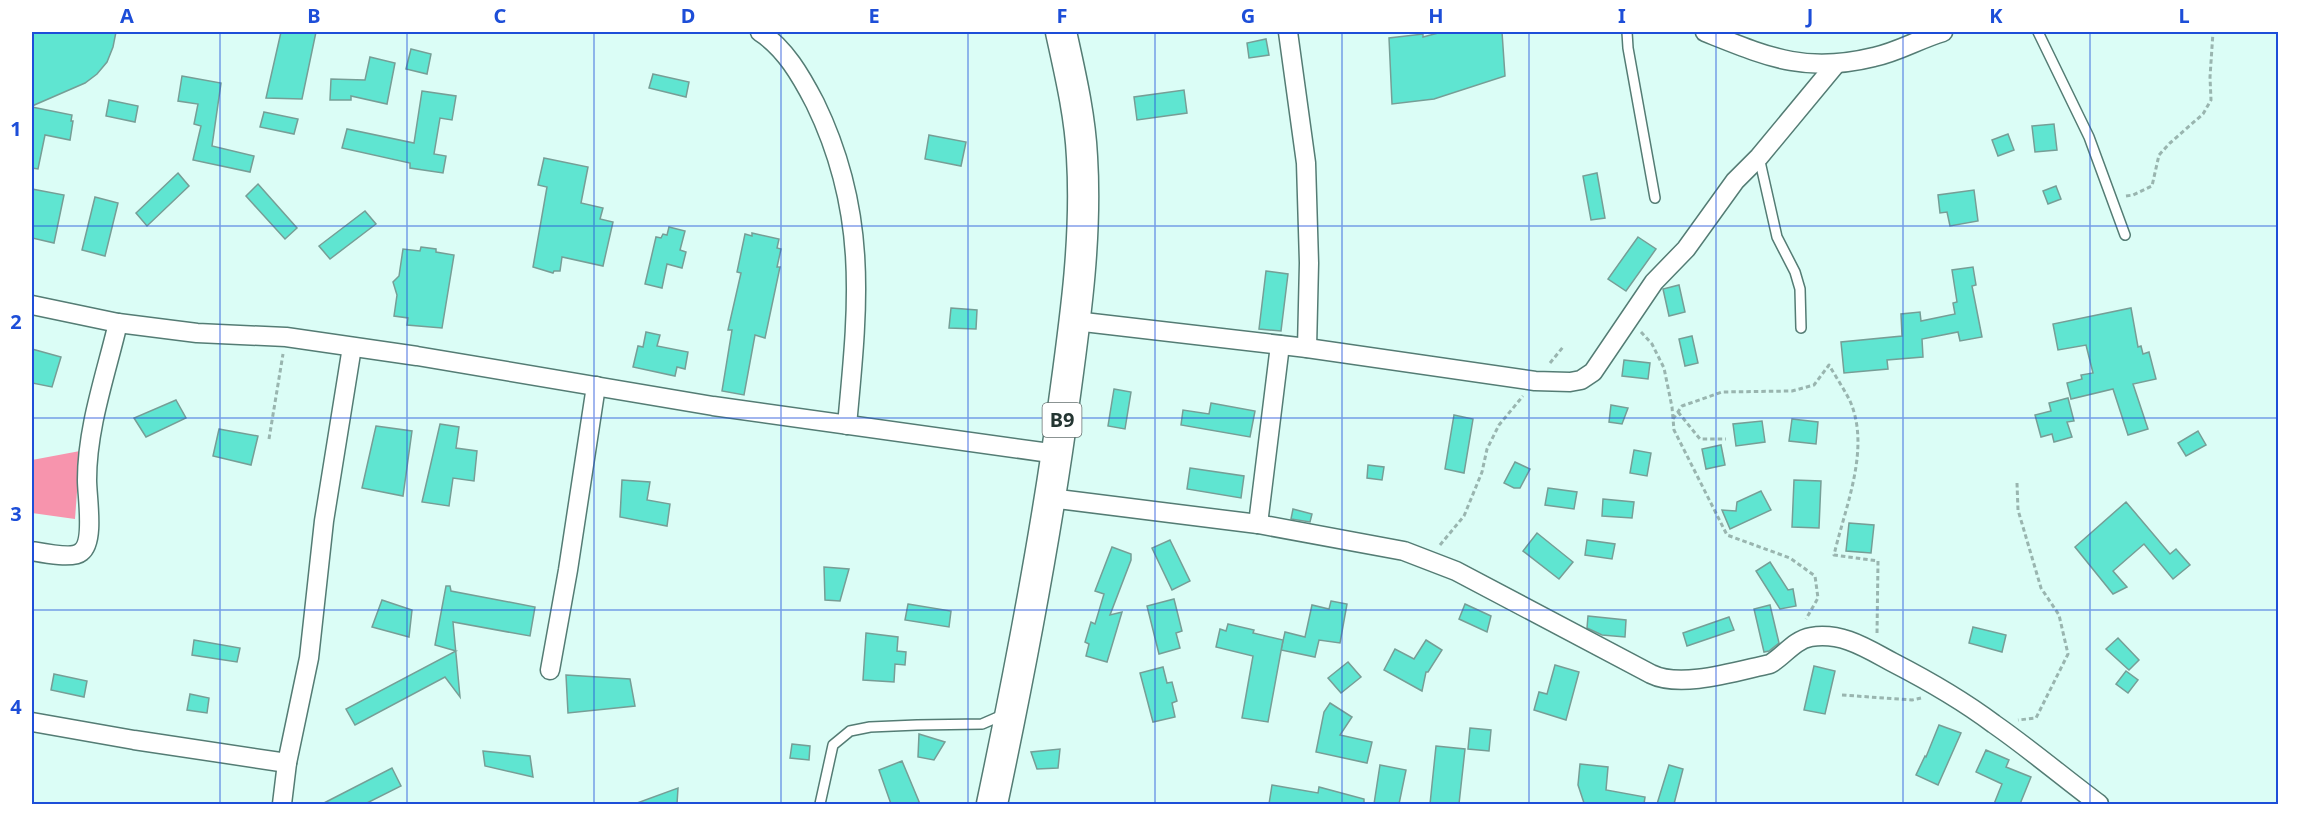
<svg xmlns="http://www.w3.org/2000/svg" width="2310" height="836" viewBox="0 0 2310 836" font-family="'Noto Sans',sans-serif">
  <rect width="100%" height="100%" fill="#dbfdf6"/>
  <polygon fill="#f794ad" points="80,451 75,519 32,513 32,460"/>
  <g fill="#5fe5d1" stroke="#769e96" stroke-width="1.5">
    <polygon points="32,32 116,32 113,47 107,62 97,74 85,83 32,106"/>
    <polygon points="281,32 316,32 302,99 266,98"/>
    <polygon points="1442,32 1502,32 1505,76 1434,99 1392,104 1389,38 1423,34 1423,37"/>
    <polygon points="1266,39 1269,55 1249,58 1247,43"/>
    <polygon points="411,49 431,54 427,74 406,69"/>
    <polygon points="370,57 395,63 387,104 351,96 351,100 330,100 331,79 365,80"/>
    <polygon points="653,74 689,82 686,97 649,88"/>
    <polygon points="182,76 221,83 212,146 254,156 250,172 193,160 201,126 194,124 198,104 178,101"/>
    <polygon points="1184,90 1187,113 1137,120 1134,97"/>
    <polygon points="422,91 456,96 452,120 440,118 434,154 446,156 443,173 410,168 410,163 342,148 347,129 414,143"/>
    <polygon points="109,100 138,106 135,122 106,116"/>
    <polygon points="32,107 72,115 71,121 73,121 70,140 45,135 38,169 32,168"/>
    <polygon points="264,112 298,119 294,134 260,127"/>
    <polygon points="2054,124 2057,150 2035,152 2032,126"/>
    <polygon points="2008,134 2014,150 1998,156 1992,140"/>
    <polygon points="929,135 966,142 961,166 925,159"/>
    <polygon points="544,158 588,167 581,203 603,208 600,219 613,222 603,266 562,257 560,271 554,271 553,273 533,267 547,187 538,185"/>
    <polygon points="178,173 189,186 147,226 136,213"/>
    <polygon points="1597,173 1605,218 1591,220 1583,176"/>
    <polygon points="258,184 297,228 285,239 246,196"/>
    <polygon points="2056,186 2061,199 2048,204 2043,191"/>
    <polygon points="32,189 64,195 54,243 32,238"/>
    <polygon points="1974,190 1978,221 1950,226 1947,212 1940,213 1938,195"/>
    <polygon points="95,197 118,203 105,256 82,250"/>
    <polygon points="365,211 376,224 330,259 319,246"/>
    <polygon points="669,227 685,231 680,250 686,252 682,268 667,264 662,288 645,284 656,237 661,238 663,234 667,235"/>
    <polygon points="752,233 779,239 777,248 781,249 777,267 780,267 765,338 755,335 744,395 722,391 732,330 728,330 741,273 737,272 745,234 752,236"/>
    <polygon points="1638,237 1656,249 1626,291 1608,279"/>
    <polygon points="421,247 436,249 436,252 454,255 442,328 407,325 408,318 394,316 397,295 393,282 399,276 403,249 420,251"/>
    <polygon points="1973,267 1976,285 1972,286 1982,337 1960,341 1958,332 1922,339 1923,357 1887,360 1888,369 1844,373 1841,342 1902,336 1901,314 1920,312 1921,321 1955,314 1953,303 1957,302 1952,270"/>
    <polygon points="1266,271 1288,274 1281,331 1259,329"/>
    <polygon points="1679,285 1685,312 1669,316 1663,289"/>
    <polygon points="951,308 977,310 976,329 949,328"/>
    <polygon points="2131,308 2138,347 2141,346 2143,354 2149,352 2156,379 2133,384 2148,429 2128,435 2113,389 2071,399 2067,383 2082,379 2081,375 2093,373 2086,345 2058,350 2053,324"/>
    <polygon points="646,332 660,335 657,346 688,352 685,369 677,367 675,376 633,367 638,346 643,347"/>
    <polygon points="1692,336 1698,363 1685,366 1679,339"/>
    <polygon points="32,349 61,357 52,387 32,383"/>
    <polygon points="1624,360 1650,363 1648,379 1622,376"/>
    <polygon points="1114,389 1131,392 1125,429 1108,426"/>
    <polygon points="2068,398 2074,421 2067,422 2072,437 2054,442 2052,434 2041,437 2035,415 2051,411 2049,403"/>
    <polygon points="176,400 186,418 146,437 134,418"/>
    <polygon points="1211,403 1255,411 1250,437 1181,425 1183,410 1209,414"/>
    <polygon points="1611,405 1628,408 1622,424 1609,422"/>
    <polygon points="1454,415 1473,419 1464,473 1445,469"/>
    <polygon points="1792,419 1818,422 1816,444 1789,441"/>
    <polygon points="1762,421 1765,442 1736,446 1733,424"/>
    <polygon points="440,424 459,427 456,448 477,451 474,481 453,478 449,506 422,502"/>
    <polygon points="376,426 412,431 403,496 362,488"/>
    <polygon points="219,429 258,436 251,465 213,456"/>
    <polygon points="2198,431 2206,445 2186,456 2178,443"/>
    <polygon points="1721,445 1725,465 1706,469 1702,449"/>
    <polygon points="1634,450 1651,453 1647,476 1630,473"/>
    <polygon points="1515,462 1530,469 1520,488 1514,488 1504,483"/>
    <polygon points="1368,465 1384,467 1382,480 1367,478"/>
    <polygon points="1190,468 1244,476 1241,498 1187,489"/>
    <polygon points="622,480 650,482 647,500 670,504 667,526 620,517"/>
    <polygon points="1794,480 1821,481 1819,528 1792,527"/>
    <polygon points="1548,488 1577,492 1574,509 1545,505"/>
    <polygon points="1761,491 1771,510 1730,529 1722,510 1736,511 1737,502"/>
    <polygon points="1603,499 1634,502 1632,518 1602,516"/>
    <polygon points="2126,502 2170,554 2176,549 2190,565 2173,579 2144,544 2113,571 2127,587 2113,594 2075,547"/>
    <polygon points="1293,509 1312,514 1310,522 1291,519"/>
    <polygon points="1849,523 1874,525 1871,553 1846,551"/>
    <polygon points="1537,533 1573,562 1559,579 1523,551"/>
    <polygon points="1170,540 1190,581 1172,590 1152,548"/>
    <polygon points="1587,540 1615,544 1612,559 1585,555"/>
    <polygon points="1112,547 1131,554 1131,560 1110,615 1122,612 1107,662 1086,656 1089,644 1085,642 1091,622 1095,624 1104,594 1095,591"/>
    <polygon points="1770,562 1788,590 1793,589 1796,606 1780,609 1756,571"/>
    <polygon points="824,567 849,569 840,601 825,600"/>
    <polygon points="446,586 450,586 451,591 535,607 530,636 453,622 460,697 445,677 355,725 346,709 456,651 435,645"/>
    <polygon points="1174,599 1182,631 1176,633 1180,648 1159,654 1147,606"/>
    <polygon points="382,600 412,610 409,637 372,627"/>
    <polygon points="1331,601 1347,604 1340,643 1319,640 1315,657 1281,650 1285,632 1305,637 1312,605 1329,609"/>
    <polygon points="908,604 951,611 949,627 905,620"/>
    <polygon points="1465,604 1491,616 1487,632 1459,619"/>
    <polygon points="1770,605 1779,643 1769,651 1764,652 1754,609"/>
    <polygon points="1588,616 1626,620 1625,637 1602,635 1587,628"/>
    <polygon points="1729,617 1734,630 1687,646 1683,633"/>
    <polygon points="1228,624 1254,630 1253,633 1283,640 1268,722 1242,718 1253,656 1216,647 1220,629 1226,631"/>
    <polygon points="1973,627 2006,635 2002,652 1969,643"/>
    <polygon points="866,633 898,637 897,651 906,652 905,665 895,664 894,682 863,680"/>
    <polygon points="2118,638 2139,660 2129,670 2106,649"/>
    <polygon points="194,640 240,648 237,662 192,655"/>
    <polygon points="1426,640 1442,650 1428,672 1426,672 1422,691 1384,670 1395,649 1414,659"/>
    <polygon points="1348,662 1361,677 1341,693 1328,678"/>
    <polygon points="1555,665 1579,672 1566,720 1534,710 1539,692 1547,694"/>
    <polygon points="1814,666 1835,671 1825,714 1804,710"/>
    <polygon points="1163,667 1167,683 1172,682 1177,701 1172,703 1175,717 1153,722 1140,673"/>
    <polygon points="2126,671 2138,680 2128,693 2116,684"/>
    <polygon points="54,674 87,681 84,697 51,690"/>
    <polygon points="566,675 630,679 635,706 568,713"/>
    <polygon points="190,694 209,698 207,713 187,710"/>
    <polygon points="1330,703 1352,717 1340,735 1372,742 1367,763 1316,752 1324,712"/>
    <polygon points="1939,725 1961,733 1938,785 1916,775 1925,756 1926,757"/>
    <polygon points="1470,728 1491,730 1489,751 1468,749"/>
    <polygon points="919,734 945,742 934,760 918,757"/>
    <polygon points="792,744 810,746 809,760 790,758"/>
    <polygon points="1436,746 1465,749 1459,804 1430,804"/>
    <polygon points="1060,749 1058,768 1037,769 1031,752"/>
    <polygon points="1986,750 2009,760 2006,767 2031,777 2020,804 1994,804 2002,784 1976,772"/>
    <polygon points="483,751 530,756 533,777 485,766"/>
    <polygon points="902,761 920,804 891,804 879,770"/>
    <polygon points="1580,764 1608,767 1606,790 1645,797 1644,804 1584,803 1578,785"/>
    <polygon points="1380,765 1406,770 1399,804 1374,804"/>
    <polygon points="1669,765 1683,769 1674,804 1657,804"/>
    <polygon points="392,768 401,786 365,804 322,804"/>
    <polygon points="1272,785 1318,793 1319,787 1364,799 1364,804 1269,804"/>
    <polygon points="678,788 677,804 637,804 637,803"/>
  </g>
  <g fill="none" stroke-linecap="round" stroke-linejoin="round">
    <defs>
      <g id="service">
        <polyline points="1627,32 1628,48 1655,198"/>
        <polyline points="2038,32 2089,137 2125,235"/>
        <polyline points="1759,157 1777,237 1795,272 1800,289 1801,328"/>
        <polyline points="820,804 833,745 850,731 870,727 917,725 982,724 1005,714"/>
      </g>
      <g id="minor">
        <path d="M760,32C785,48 801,76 815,103C869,214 858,307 847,425"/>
        <polyline points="1288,32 1306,163 1309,263 1307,348"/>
        <path d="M1705,32C1768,57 1805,74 1874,57C1898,52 1919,39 1943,32"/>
        <polyline points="32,305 118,323 197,333 286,337 417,356 713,406 1057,454"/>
        <polyline points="1075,321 1307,348 1535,381 1570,382 1581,380 1593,372 1654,282 1686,249 1735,181 1759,157 1836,64"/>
        <path d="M1050,498L1258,524L1404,551L1456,571L1651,674C1681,689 1737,671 1770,664C1784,656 1794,640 1811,637C1842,632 1866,648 1892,662C1927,680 1962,700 1994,724C2030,749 2064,778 2099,804"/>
        <polyline points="1258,524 1280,345"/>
        <path d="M32,551C43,553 73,559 81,552C95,542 87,497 87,480C87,427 106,374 118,323"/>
        <polyline points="550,670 568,570 596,386"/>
        <polyline points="32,722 134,740 287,763"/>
        <polyline points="282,804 287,763 309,658 324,521 352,347"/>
      </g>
      <path id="trunk" d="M992,804C1020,671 1046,537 1064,402C1075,321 1087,239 1082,157C1080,115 1070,73 1061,32"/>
    </defs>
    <use href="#service" stroke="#547c74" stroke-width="12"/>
    <use href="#minor" stroke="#547c74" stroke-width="21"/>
    <use href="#trunk" stroke="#547c74" stroke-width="33"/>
    <g stroke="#99b5af" stroke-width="3" stroke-dasharray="4.5 3" stroke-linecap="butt">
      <polyline points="2126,196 2133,195 2152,186 2159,155 2170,143 2203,114 2211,100 2210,77 2213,32"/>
      <polyline points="1641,332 1652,344 1664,368 1672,407 1674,430 1727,535 1790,558 1815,576 1818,598 1806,619"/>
      <polyline points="1550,363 1563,347"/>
      <polyline points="1678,412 1700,439 1726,439"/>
      <path d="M1673,419L1682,406L1722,392L1792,391L1814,385L1829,365C1836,377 1844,389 1850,401C1871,449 1845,507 1834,555L1878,561L1877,634"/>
      <polyline points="269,439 283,354"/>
      <polyline points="2017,483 2018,510 2041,588 2059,615 2068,654 2036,718 2018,720"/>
      <polyline points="1440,545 1464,516 1482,472 1487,449 1499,425 1523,396"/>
      <polyline points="1842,695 1912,700 1921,698"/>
    </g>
    <use href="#service" stroke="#fff" stroke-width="9"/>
    <use href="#minor" stroke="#fff" stroke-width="18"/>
    <use href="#trunk" stroke="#fff" stroke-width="30"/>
  </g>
  <path fill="none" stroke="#1d4ed8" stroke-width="1.5" stroke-opacity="0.55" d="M220,32V804M407,32V804M594,32V804M781,32V804M968,32V804M1155,32V804M1342,32V804M1529,32V804M1716,32V804M1903,32V804M2090,32V804M32,226H2278M32,418H2278M32,610H2278"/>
  <g text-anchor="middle" stroke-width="4.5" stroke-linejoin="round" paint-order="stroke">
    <rect fill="#fff" stroke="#667270" stroke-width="1.5" x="1042.5" y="403" width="39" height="34" rx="4.5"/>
    <g font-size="20" font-weight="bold" fill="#243532">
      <text x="1062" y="427">B9</text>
    </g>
  </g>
  <rect width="2310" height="836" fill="none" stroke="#ffffff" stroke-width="66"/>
  <rect x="33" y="33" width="2244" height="770" fill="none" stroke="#1d4ed8" stroke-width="2"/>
  <g font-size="20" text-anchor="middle" font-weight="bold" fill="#1d4ed8">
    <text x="127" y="23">A</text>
    <text x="314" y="23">B</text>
    <text x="500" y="23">C</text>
    <text x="688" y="23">D</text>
    <text x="874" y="23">E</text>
    <text x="1062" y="23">F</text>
    <text x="1248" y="23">G</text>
    <text x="1436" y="23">H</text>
    <text x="1622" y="23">I</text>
    <text x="1810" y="23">J</text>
    <text x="1996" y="23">K</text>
    <text x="2184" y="23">L</text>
    <text x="16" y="136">1</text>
    <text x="16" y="329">2</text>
    <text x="16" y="521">3</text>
    <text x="16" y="714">4</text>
  </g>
</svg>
